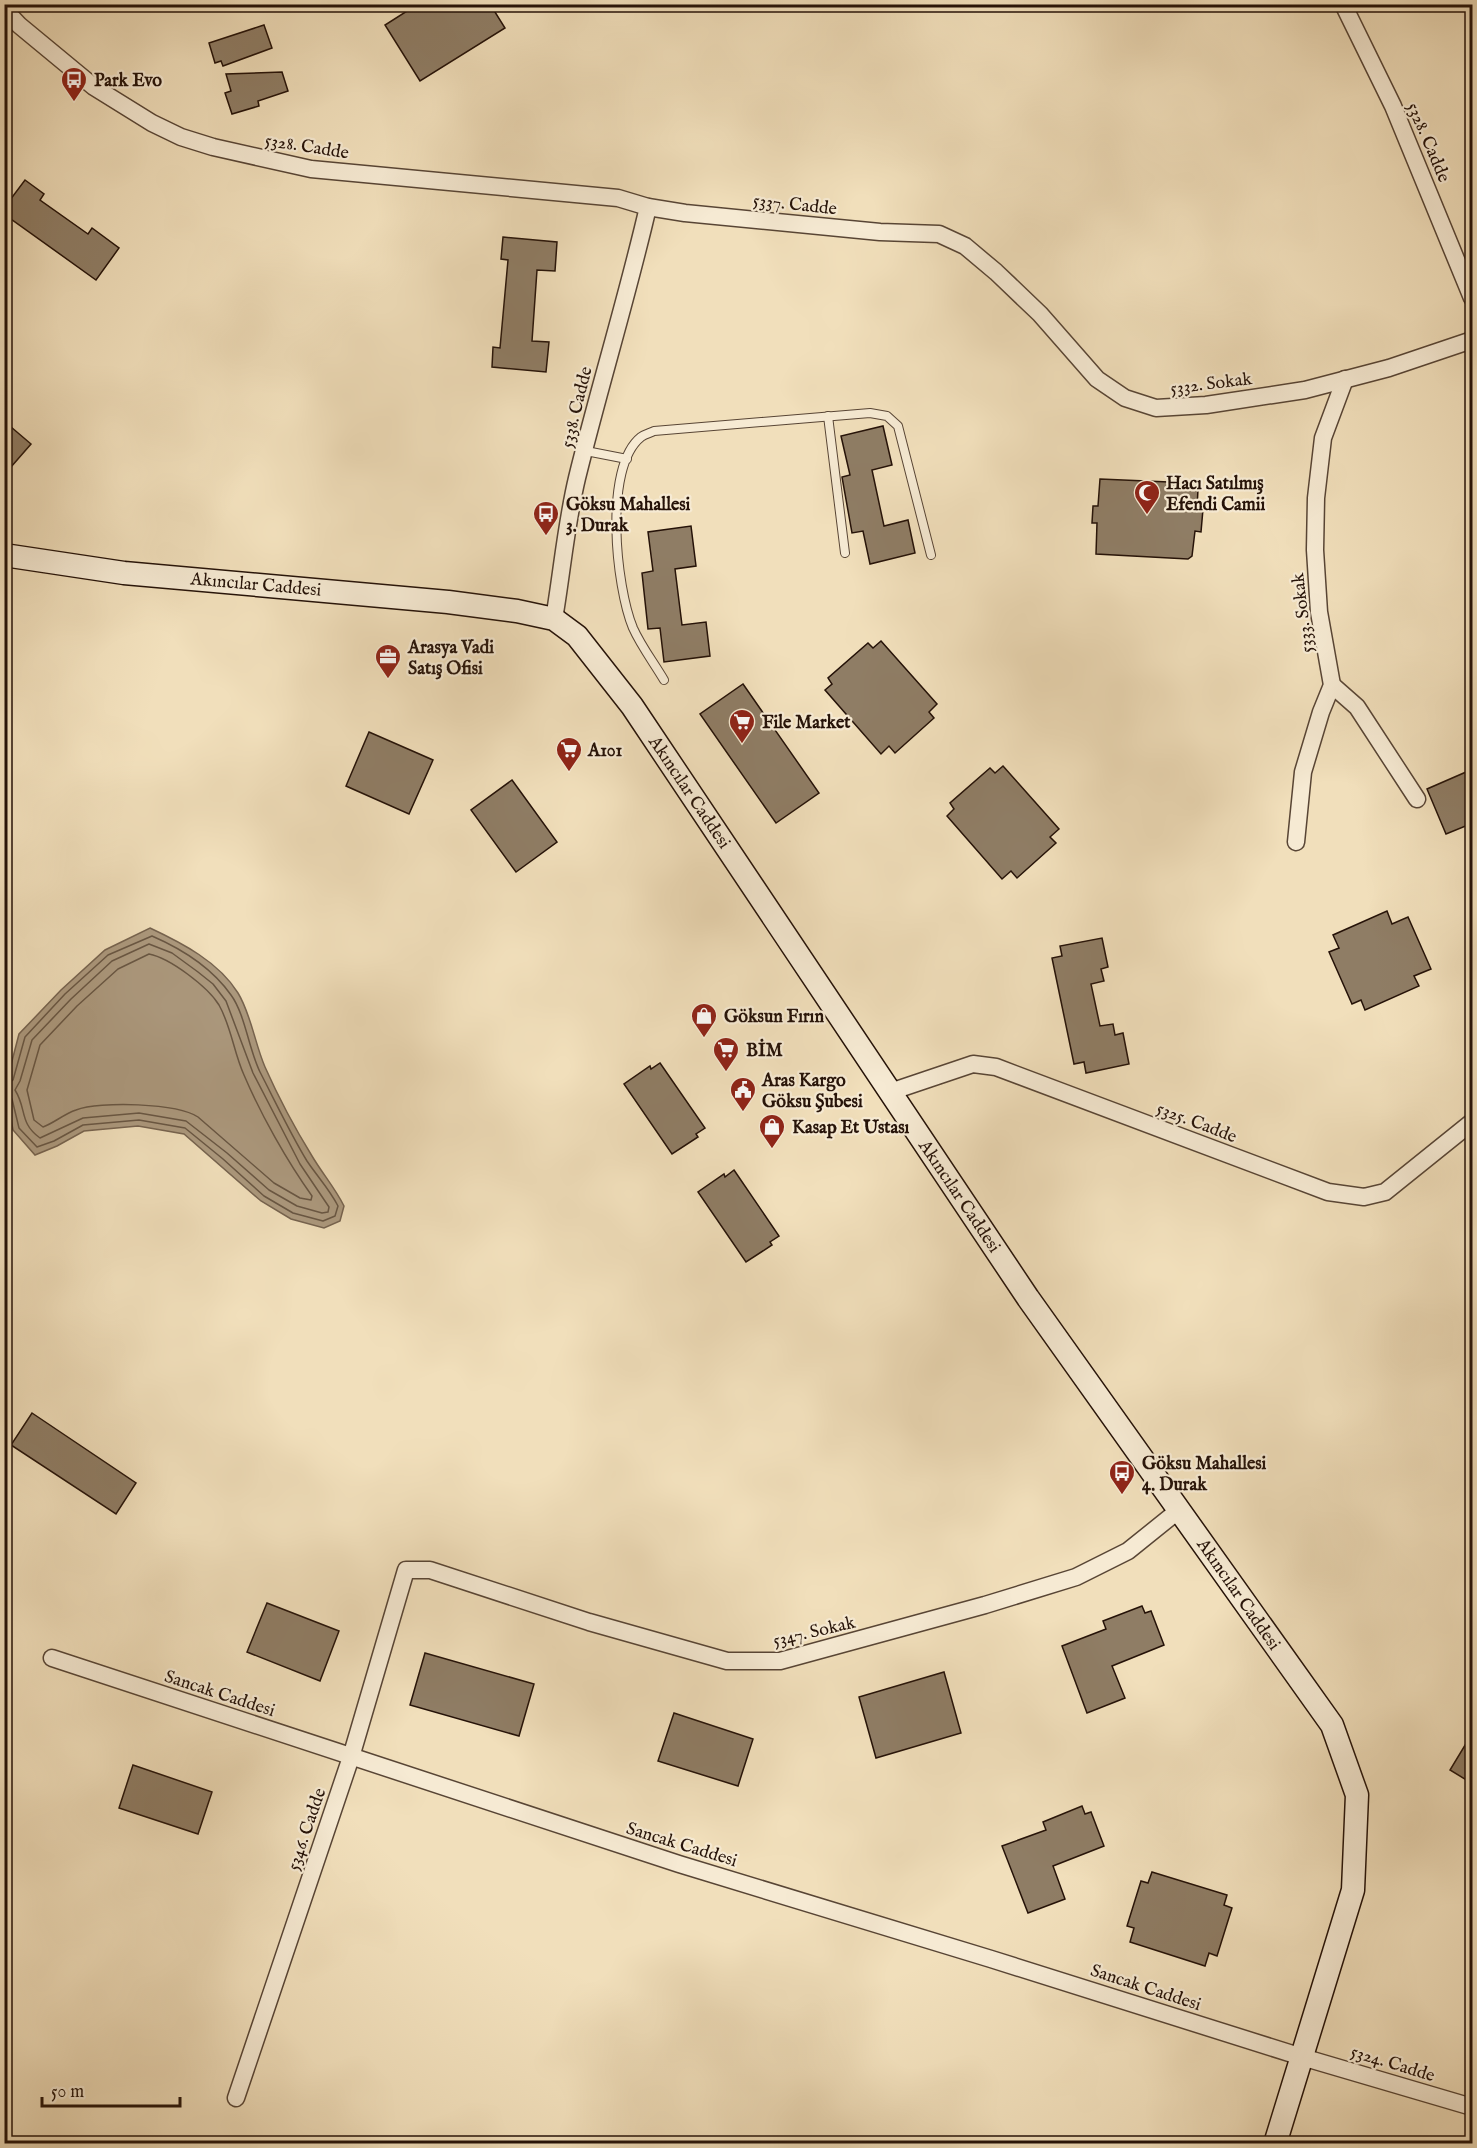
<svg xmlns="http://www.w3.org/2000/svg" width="1477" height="2148" viewBox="0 0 1477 2148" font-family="'IM FELL English',serif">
  <rect width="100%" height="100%" fill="#f1dfbb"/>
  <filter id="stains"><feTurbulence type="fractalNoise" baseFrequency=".00333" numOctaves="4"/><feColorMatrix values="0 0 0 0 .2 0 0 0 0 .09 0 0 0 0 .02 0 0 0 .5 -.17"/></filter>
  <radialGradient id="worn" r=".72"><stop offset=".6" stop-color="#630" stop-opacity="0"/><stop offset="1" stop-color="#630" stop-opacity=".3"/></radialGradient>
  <path fill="#ac997e" stroke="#76634f" stroke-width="1.5" d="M150,928C182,943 219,962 238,993C251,1014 255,1044 265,1067C277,1094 296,1130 312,1156C322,1173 335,1188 344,1206L340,1221L324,1228L291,1219L261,1201L184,1134L138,1126L84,1131L57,1146L35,1155L13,1130L5,1088L19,1034L61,990L105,950Z"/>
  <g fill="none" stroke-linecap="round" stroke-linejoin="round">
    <g stroke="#685643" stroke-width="1.5">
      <path d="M149,944L172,953L198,972L213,984L226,1001L253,1073L300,1164L329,1207L328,1212L322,1213L297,1206L269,1190L227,1153L186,1121L139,1113L83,1118L40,1138C19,1123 27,1109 15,1090L20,1081L32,1040L71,999L112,961Z"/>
      <path d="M149,954C170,958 208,987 219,1005C231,1026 234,1053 244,1075C261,1115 287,1161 312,1196L311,1200L300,1198L274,1183L198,1117C177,1103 100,1101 76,1110C64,1114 54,1123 43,1127L34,1120L27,1090L40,1045L77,1006L118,969Z"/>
      <path d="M4,1084L9,1083L13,1080L25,1037L65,994L108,955L152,936C182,949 212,968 231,995C245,1014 249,1050 260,1072C275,1101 290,1133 307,1161C317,1176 330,1190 338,1206L335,1216L323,1221L293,1213L264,1196L223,1159L185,1128L139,1120L83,1125L54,1141L37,1147L19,1128L12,1099L4,1096"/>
    </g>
  </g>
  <g fill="#8f7d65" stroke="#251208" stroke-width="1.5">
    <polygon points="418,4 490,4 505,28 420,81 385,25"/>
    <polygon points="264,25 272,48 223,66 221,61 215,63 209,43"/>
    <polygon points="282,72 288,91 258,101 259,106 232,114 225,93 231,91 226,74"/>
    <polygon points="25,180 44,194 40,200 88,234 92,228 119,248 96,280 4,214 4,208"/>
    <polygon points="503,237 557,242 555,271 537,270 532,341 549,342 546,372 492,367 493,347 500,348 508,260 501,259"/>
    <polygon points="4,421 31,444 4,475"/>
    <polygon points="883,426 892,465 872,470 884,526 908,520 915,553 870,564 863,531 852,533 842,477 850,475 841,436"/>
    <polygon points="1100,479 1192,483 1196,485 1198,489 1197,509 1203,509 1201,532 1195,531 1192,556 1188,559 1096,554 1097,523 1092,523 1093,506 1098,506"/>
    <polygon points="691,526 696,566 675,569 682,625 706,622 710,656 664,662 660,628 648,629 642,573 653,571 648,532"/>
    <polygon points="881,641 937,704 929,712 934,718 895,753 889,746 881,754 825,690 832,684 828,678 868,643 873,648"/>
    <polygon points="743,684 819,793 776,823 700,714"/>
    <polygon points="369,732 433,760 409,814 346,786"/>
    <polygon points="1003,766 1059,829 1050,837 1056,843 1017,878 1011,871 1002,879 947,816 954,809 950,803 990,768 995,773"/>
    <polygon points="1473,769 1473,823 1446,834 1427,789"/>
    <polygon points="512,780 557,842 516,872 471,810"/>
    <polygon points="1387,911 1392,924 1408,917 1431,969 1414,976 1419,986 1365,1010 1361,1000 1352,1004 1329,952 1339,948 1333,935"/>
    <polygon points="1102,938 1108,967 1101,969 1104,981 1091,984 1100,1026 1113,1024 1115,1035 1123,1033 1129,1064 1086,1073 1084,1062 1074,1064 1052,958 1062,956 1060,946"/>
    <polygon points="660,1063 705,1128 696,1134 698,1137 672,1154 624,1084 650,1066 651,1069"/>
    <polygon points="734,1170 779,1236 770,1242 772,1245 746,1262 698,1192 724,1174 725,1177"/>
    <polygon points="32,1413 136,1483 116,1514 11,1445"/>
    <polygon points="267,1603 339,1631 320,1681 247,1652"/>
    <polygon points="1142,1606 1145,1613 1151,1611 1164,1645 1112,1666 1125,1698 1087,1713 1062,1646 1106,1629 1103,1621"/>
    <polygon points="425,1653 534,1684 519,1736 410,1705"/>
    <polygon points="944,1672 961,1733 876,1758 859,1697"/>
    <polygon points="674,1713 753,1739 738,1786 658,1761"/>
    <polygon points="1473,1732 1473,1784 1450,1770"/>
    <polygon points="133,1765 212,1792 198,1834 119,1808"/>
    <polygon points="1082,1806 1085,1814 1091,1812 1104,1846 1053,1866 1065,1899 1028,1913 1002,1846 1046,1830 1043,1822"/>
    <polygon points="1152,1872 1227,1895 1224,1905 1232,1908 1217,1956 1209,1953 1205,1966 1130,1942 1134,1928 1127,1926 1141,1881 1148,1883"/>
  </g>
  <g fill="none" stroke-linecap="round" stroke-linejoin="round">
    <defs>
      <g id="lane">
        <polyline points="828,416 845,553"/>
        <polyline points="586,451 627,459"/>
        <path d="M664,680C654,663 641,646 633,628C616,587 603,467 641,437C645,434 650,433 654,431L870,413L887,416L898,426L931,555"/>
      </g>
      <g id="street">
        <polyline points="1343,4 1393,106 1472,298"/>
        <polyline points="4,9 19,25 94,87 152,123 181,137 213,147 311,169 618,198 648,207 685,213 880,232 939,234 965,246 996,272 1040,314 1097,379 1125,398 1156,408 1206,405 1305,390 1389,368 1472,340"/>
        <path d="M554,619C562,572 566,524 577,478C599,388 627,298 648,207"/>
        <polyline points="1332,685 1357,707 1417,799"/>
        <polyline points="1296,842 1303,772 1321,712 1332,685 1319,612 1315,550 1316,498 1323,438 1345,379"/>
        <polyline points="890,1092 973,1064 996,1067 1328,1192 1364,1197 1385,1192 1472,1122"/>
        <polyline points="52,1658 679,1864 991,1959 1302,2057 1472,2107"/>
        <polyline points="236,2098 351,1757 406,1570 430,1570 589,1622 727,1661 780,1661 985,1605 1076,1577 1128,1551 1179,1510"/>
      </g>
      <polyline id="secondary" points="4,555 124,573 448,602 517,611 554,619 577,636 632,706 1028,1298 1332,1725 1357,1795 1353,1890 1275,2144"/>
    </defs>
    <use href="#lane" stroke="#584535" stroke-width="10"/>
    <use href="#street" stroke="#584535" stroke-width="19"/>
    <use href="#secondary" stroke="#251208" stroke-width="25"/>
    <use href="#lane" stroke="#f6ead3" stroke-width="8"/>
    <use href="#street" stroke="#f6ead3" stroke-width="16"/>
    <use href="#secondary" stroke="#f6ead3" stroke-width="22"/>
  </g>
  <defs>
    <symbol id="bus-pin" viewBox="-11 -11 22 30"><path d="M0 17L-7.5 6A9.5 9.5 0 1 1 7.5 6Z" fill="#8f2418" stroke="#f6ead3"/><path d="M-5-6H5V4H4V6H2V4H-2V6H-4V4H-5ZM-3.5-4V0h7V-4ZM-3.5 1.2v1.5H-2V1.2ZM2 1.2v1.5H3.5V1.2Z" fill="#fff"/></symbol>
    <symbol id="mosque-pin" viewBox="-11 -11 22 30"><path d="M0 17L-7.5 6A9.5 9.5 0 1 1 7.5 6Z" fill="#8f2418" stroke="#f6ead3"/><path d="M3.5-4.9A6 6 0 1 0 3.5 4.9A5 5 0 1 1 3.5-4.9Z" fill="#fff"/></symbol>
    <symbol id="office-pin" viewBox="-11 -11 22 30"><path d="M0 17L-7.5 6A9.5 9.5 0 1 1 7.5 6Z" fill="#8f2418" stroke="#f6ead3"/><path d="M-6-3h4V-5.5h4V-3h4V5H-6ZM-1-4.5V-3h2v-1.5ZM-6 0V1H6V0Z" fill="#fff"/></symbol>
    <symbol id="supermarket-pin" viewBox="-11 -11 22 30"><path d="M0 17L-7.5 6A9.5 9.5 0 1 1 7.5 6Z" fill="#8f2418" stroke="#f6ead3"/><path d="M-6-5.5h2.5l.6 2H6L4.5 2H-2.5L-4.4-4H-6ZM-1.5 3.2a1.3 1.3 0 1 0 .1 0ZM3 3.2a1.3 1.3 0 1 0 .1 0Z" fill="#fff"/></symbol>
    <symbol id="shop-pin" viewBox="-11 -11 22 30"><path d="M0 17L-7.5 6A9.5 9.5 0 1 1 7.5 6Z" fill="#8f2418" stroke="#f6ead3"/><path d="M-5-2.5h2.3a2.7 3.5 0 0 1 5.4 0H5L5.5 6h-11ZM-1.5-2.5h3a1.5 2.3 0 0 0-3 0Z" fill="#fff"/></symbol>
    <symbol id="civic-pin" viewBox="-11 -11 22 30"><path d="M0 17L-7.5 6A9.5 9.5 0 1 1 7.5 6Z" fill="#8f2418" stroke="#f6ead3"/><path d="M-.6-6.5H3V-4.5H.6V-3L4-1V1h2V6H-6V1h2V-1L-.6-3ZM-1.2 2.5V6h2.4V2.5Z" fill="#fff"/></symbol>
  </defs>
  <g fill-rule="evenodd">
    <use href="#bus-pin" x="59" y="65" width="30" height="40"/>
    <use href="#mosque-pin" x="1132" y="478" width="30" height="40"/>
    <use href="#bus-pin" x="531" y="499" width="30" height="40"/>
    <use href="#office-pin" x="373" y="642" width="30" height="40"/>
    <use href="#supermarket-pin" x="727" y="707" width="30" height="40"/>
    <use href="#supermarket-pin" x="554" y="735" width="30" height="40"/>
    <use href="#shop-pin" x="689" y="1001" width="30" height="40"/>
    <use href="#supermarket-pin" x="711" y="1035" width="30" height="40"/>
    <use href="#civic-pin" x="728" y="1075" width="30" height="40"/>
    <use href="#shop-pin" x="757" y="1112" width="30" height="40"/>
    <use href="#bus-pin" x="1107" y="1458" width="30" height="40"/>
  </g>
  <g text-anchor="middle" stroke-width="4.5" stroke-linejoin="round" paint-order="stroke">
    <g font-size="18" font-weight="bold" fill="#251208" stroke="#f6ead3" text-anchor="start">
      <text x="94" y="86">Park Evo</text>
      <text x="1166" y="489">Hacı Satılmış<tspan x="1166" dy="21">Efendi Camii</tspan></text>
      <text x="566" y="510">Göksu Mahallesi<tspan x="566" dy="21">3. Durak</tspan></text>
      <text x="408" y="653">Arasya Vadi<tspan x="408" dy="21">Satış Ofisi</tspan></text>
      <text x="762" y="728">File Market</text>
      <text x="588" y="756">A101</text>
      <text x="724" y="1022">Göksun Fırın</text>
      <text x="746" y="1056">BİM</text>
      <text x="762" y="1086">Aras Kargo<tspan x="762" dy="21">Göksu Şubesi</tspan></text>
      <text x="792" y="1133">Kasap Et Ustası</text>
      <text x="1142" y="1469">Göksu Mahallesi<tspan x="1142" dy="21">4. Durak</tspan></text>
    </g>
    <g font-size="18" fill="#251208" stroke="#f6ead3">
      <text transform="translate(1429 142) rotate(67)" y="6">5328. Cadde</text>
      <text transform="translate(307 146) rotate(9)" y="6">5328. Cadde</text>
      <text transform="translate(795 204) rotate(6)" y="6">5337. Cadde</text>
      <text transform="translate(1211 383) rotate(-7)" y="6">5332. Sokak</text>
      <text transform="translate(576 407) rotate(-76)" y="6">5338. Cadde</text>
      <text transform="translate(256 584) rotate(5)" y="6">Akıncılar Caddesi</text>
      <text transform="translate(1302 613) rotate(-97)" y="6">5333. Sokak</text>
      <text transform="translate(690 792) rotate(56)" y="6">Akıncılar Caddesi</text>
      <text transform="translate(1197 1122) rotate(21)" y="6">5325. Cadde</text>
      <text transform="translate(960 1196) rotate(56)" y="6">Akıncılar Caddesi</text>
      <text transform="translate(1239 1594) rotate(55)" y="6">Akıncılar Caddesi</text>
      <text transform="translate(814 1631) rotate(-13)" y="6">5347. Sokak</text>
      <text transform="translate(220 1693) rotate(18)" y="6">Sancak Caddesi</text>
      <text transform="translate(306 1829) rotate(-71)" y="6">5346. Cadde</text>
      <text transform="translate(682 1844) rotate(17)" y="6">Sancak Caddesi</text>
      <text transform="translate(1146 1987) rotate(18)" y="6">Sancak Caddesi</text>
      <text transform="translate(1393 2063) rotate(17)" y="6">5324. Cadde</text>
    </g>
  </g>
  <rect width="1477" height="2148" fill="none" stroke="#f1dfbb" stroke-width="24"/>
  <rect x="6" y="6" width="1465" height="2136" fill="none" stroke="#251208" stroke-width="3"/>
  <rect x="12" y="12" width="1453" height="2124" fill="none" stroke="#251208" stroke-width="1.5"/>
  <path d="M42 2097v9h138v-9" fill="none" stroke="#251208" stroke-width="3"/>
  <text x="51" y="2097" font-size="18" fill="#251208" stroke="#f6ead3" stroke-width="4.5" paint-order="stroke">50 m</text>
  <rect width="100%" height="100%" filter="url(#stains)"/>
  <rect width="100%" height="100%" fill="url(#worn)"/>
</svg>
